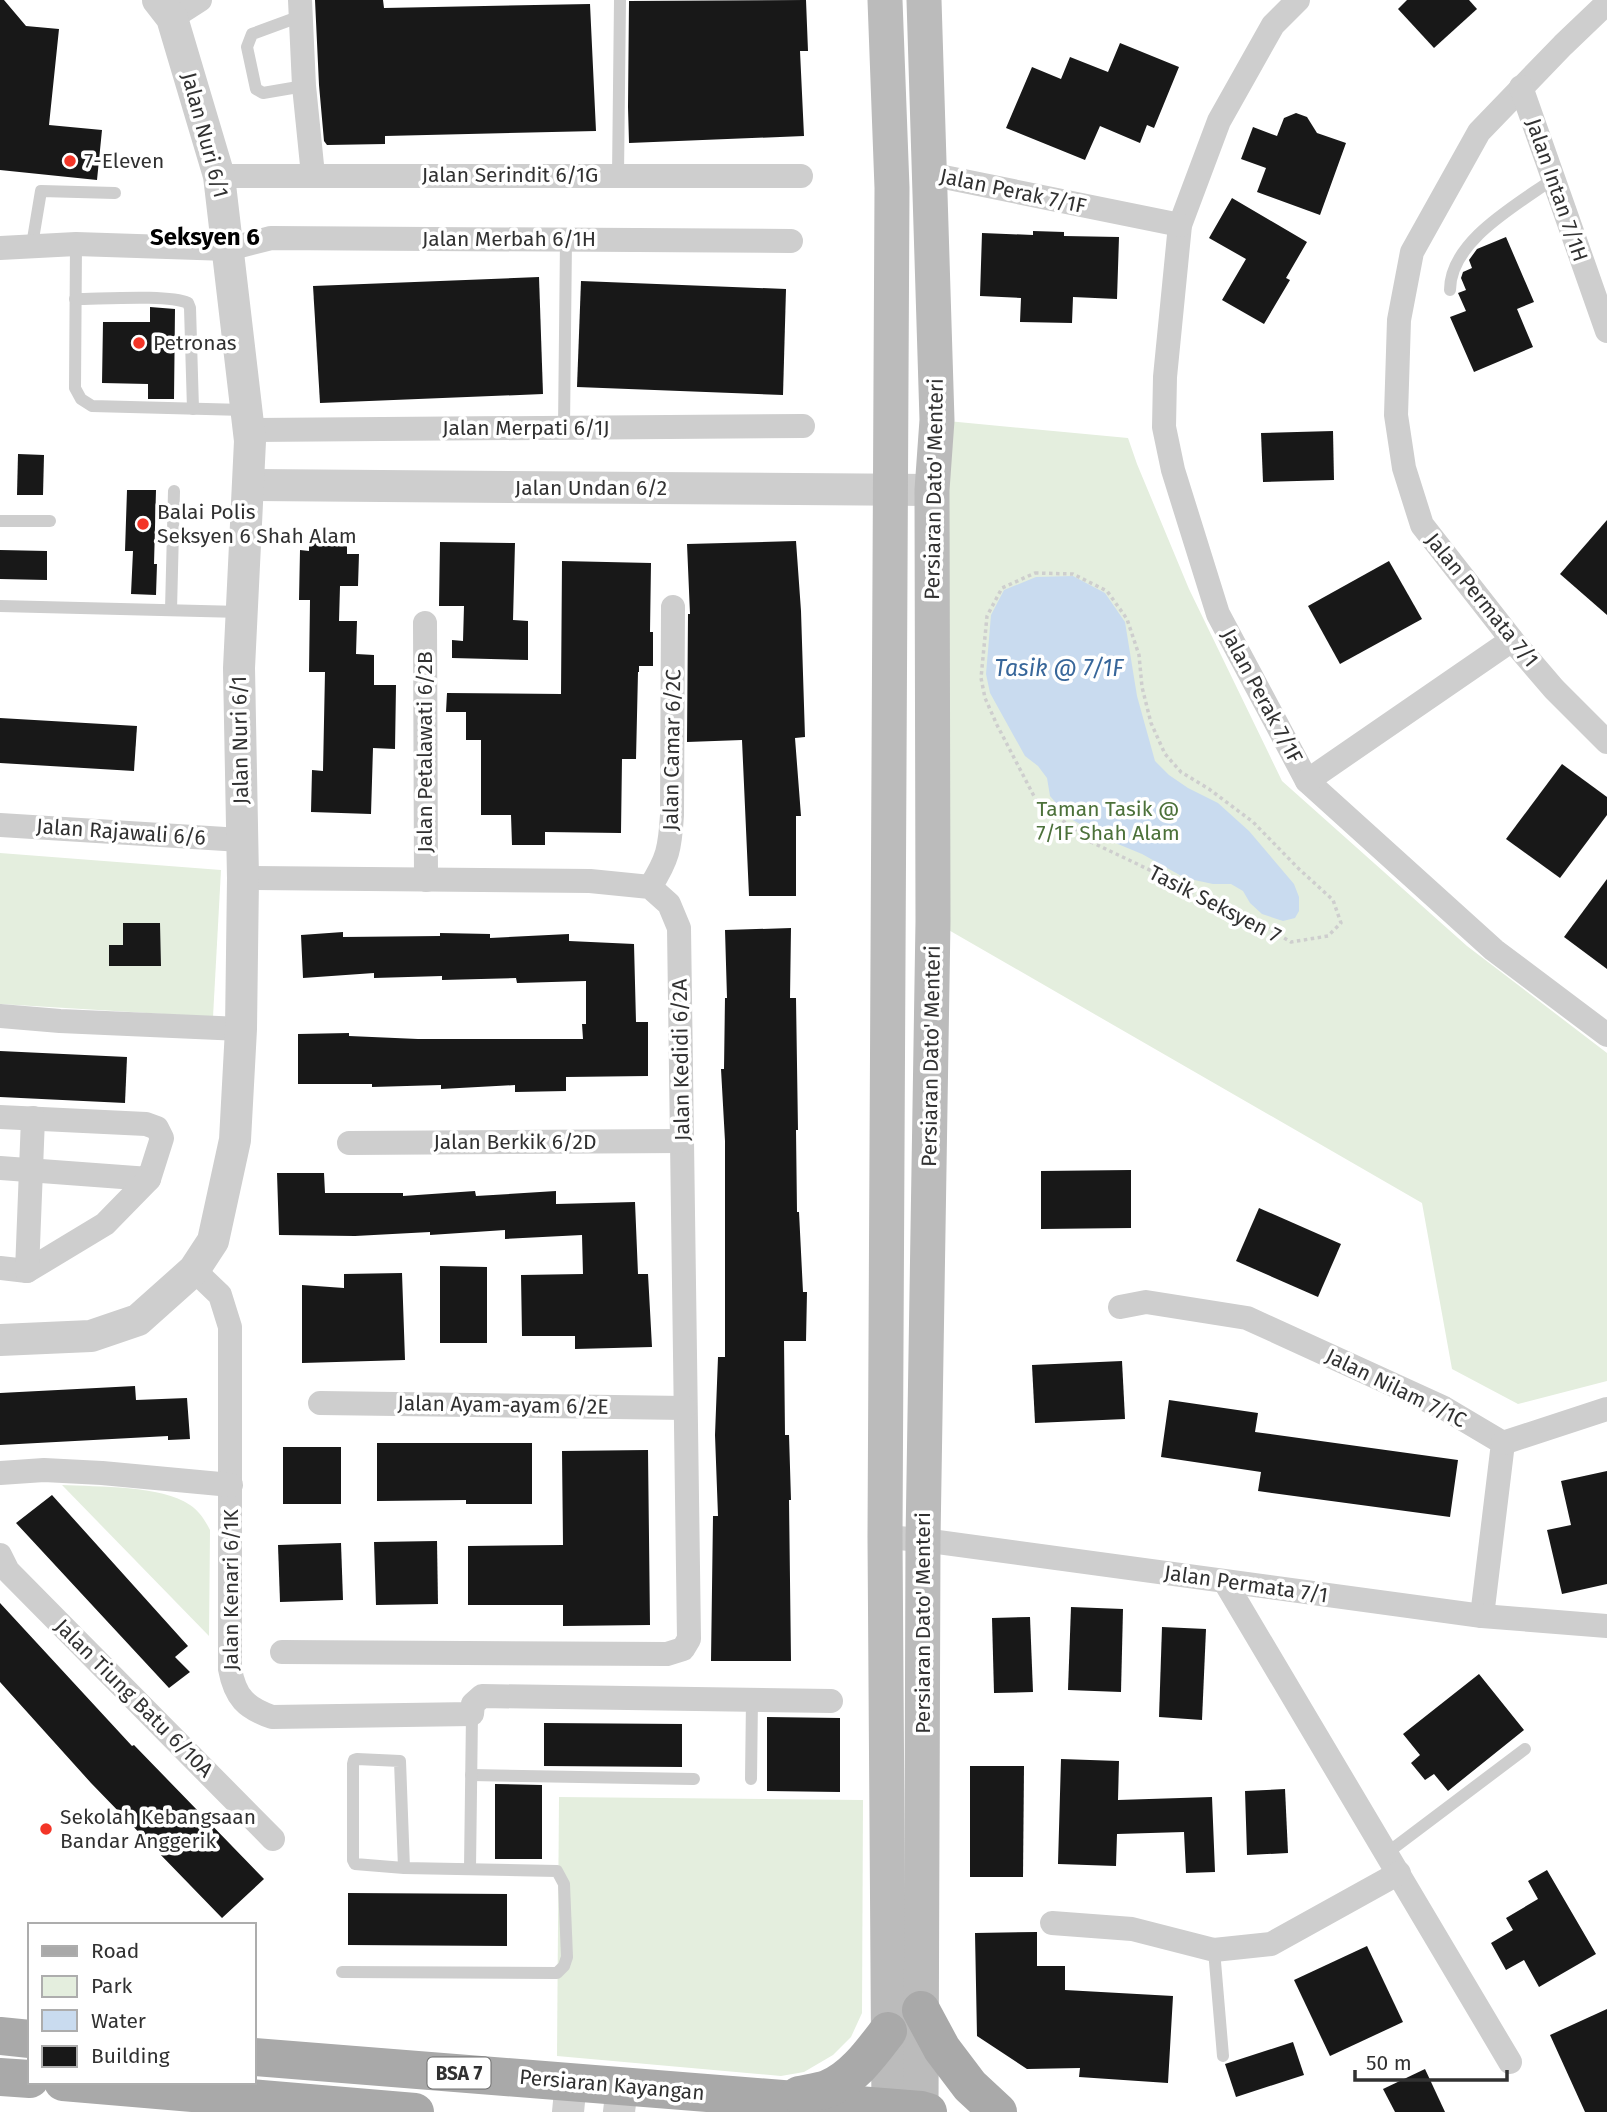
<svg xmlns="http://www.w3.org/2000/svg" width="1607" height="2112" viewBox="0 0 1607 2112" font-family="'Fira Sans',sans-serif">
  <rect width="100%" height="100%" fill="#fff"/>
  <g fill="#e4eede">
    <polygon points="937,420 1128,438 1137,464 1189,589 1282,781 1467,946 1607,1053 1607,1381 1518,1404 1452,1369 1422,1203 933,921"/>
    <polygon points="0,853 221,870 213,1017 0,1004"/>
    <path d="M62,1485C97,1487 162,1485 190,1505C199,1511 205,1520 210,1530L209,1636Z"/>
    <polygon points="559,1797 863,1800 862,2013 851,2037 833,2055 804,2072 781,2076 557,2056"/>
  </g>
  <polygon fill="#c9dbef" points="1073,576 1105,593 1125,622 1137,696 1155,761 1169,775 1188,788 1218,803 1249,831 1294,884 1299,897 1299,911 1295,918 1283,921 1262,914 1250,903 1243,891 1231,884 1213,884 1185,878 1142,854 1113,842 1069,818 1050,796 1047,778 1038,766 1025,756 990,693 986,674 991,615 1004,590 1036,577"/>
  <g fill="#181818">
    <polygon points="0,0 4,0 26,26 59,29 49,125 102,130 97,180 0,170"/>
    <polygon points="315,0 383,0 384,8 590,4 596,131 385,136 385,144 327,145 324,141 319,85"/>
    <polygon points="806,0 808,51 800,51 804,136 629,143 628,107 629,1"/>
    <polygon points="1407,0 1469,0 1477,9 1434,48 1398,9"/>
    <polygon points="1120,43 1179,67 1154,128 1147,125 1140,143 1100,126 1085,160 1006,128 1032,67 1061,79 1070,57 1108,72"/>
    <polygon points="1296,113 1307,117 1317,133 1346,143 1320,215 1257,192 1266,168 1241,159 1253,127 1277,136 1284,118"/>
    <polygon points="1232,198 1307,242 1286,278 1290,280 1264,324 1222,300 1246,259 1209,238"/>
    <polygon points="1033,231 1064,232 1064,236 1119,237 1117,299 1073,297 1072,323 1020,322 1021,298 980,296 982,233 1033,235"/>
    <polygon points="1506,237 1534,302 1517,309 1533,347 1474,372 1450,317 1466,311 1458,293 1466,290 1461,278 1463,272 1472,268 1469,260 1477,249"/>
    <polygon points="539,277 543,394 320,403 313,286"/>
    <polygon points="581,281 786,289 783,395 577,387"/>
    <polygon points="150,307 175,309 174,399 148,399 148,384 102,383 103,322 150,322"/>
    <polygon points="1333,431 1334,480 1263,482 1261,433"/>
    <polygon points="18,454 44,455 43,495 17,495"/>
    <polygon points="127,490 156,490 154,564 157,564 156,595 131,594 133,551 125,551"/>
    <polygon points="1607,520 1607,615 1560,574"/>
    <polygon points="796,541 801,611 805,737 795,738 801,816 796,816 796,896 749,896 742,740 687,742 688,614 690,614 687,544"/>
    <polygon points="440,542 515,543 513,620 528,621 528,660 452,658 452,640 463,641 464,606 439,606"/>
    <polygon points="309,543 347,543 347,554 359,554 358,586 340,586 339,621 357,621 356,654 374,655 374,685 396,685 395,749 373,748 371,814 311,812 312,770 323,771 325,672 309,672 310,600 299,600 300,550 309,551"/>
    <polygon points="0,550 47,551 47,580 0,579"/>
    <polygon points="562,561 651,563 650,632 653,632 653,666 639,666 639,672 638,672 636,759 622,759 621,833 545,832 545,845 512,845 511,815 481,815 481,740 466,740 466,712 446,712 447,693 561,694"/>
    <polygon points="1389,561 1422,619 1340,664 1308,606"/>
    <polygon points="0,718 137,726 134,771 0,763"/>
    <polygon points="1562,764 1607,797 1607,815 1560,878 1506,839"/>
    <polygon points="1607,879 1607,969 1564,937"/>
    <polygon points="123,923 160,923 161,966 109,966 109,945 123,945"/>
    <polygon points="791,928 790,998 796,998 798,1130 796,1130 797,1212 799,1212 803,1292 807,1292 806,1341 784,1341 785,1435 789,1435 791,1500 789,1500 791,1661 711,1661 713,1516 718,1516 715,1435 718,1357 725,1357 725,1141 721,1069 724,1069 725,998 727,998 725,930"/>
    <polygon points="343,932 343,937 440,936 440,933 490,934 490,938 569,934 569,941 634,944 636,1022 648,1022 648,1076 566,1077 566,1091 515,1092 515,1085 441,1089 441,1085 372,1087 372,1084 298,1084 298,1034 349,1033 349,1036 418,1039 583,1039 582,1024 586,1024 586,981 517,983 516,978 442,980 442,976 374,978 374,973 303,978 301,935"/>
    <polygon points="0,1051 127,1057 125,1103 0,1097"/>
    <polygon points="1131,1170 1131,1228 1041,1229 1041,1171"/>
    <polygon points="277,1173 324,1173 325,1193 403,1193 403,1196 475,1191 476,1196 556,1191 556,1204 635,1202 638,1274 648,1274 652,1347 575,1349 575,1336 522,1336 521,1275 583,1274 582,1235 505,1239 505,1230 430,1235 430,1232 355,1236 279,1235"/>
    <polygon points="1259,1208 1341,1244 1318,1297 1236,1261"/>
    <polygon points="440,1266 487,1267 487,1343 440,1343"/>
    <polygon points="402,1273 405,1360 302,1363 302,1285 344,1288 344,1274"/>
    <polygon points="1122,1361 1125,1419 1035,1423 1032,1365"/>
    <polygon points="135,1386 136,1400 187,1398 190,1439 168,1440 168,1436 0,1445 0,1393"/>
    <polygon points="1169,1400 1258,1413 1255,1432 1458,1460 1450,1517 1258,1491 1261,1472 1161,1457"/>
    <polygon points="377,1443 532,1443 532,1504 466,1504 466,1500 377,1501"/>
    <rect x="283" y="1447" width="58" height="57"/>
    <polygon points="648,1450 650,1625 563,1626 563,1605 468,1605 468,1546 563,1545 562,1451"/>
    <polygon points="1607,1471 1607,1584 1562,1594 1547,1530 1571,1525 1561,1481"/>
    <polygon points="52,1495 188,1646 175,1657 190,1672 169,1688 16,1523"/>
    <polygon points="437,1541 438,1604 376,1605 374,1542"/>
    <polygon points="341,1543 343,1600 280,1602 278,1545"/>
    <polygon points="0,1603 132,1746 134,1745 264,1879 222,1918 91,1783 0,1682"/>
    <polygon points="1071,1607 1123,1609 1121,1692 1068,1690"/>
    <polygon points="1030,1617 1033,1692 994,1693 992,1618"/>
    <polygon points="1162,1627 1206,1629 1202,1720 1159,1717"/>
    <polygon points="1479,1674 1524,1730 1448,1791 1434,1774 1425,1780 1411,1763 1420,1755 1403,1734"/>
    <polygon points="767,1717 840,1718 840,1792 767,1791"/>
    <polygon points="544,1723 682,1724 682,1767 544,1766"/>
    <polygon points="1061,1759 1119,1761 1118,1800 1212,1797 1215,1872 1186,1873 1184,1832 1117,1834 1116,1866 1058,1864"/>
    <polygon points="970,1766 1024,1766 1023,1877 970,1877"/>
    <polygon points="495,1784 542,1785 542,1859 495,1859"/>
    <polygon points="1285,1789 1288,1853 1247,1855 1245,1791"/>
    <polygon points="1547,1870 1596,1954 1539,1987 1524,1960 1506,1970 1491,1943 1513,1930 1506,1918 1538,1899 1528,1881"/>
    <polygon points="348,1893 507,1894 507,1946 348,1945"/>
    <polygon points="1037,1932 1037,1966 1065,1966 1065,1990 1173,1996 1168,2083 1079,2077 1080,2068 1027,2069 977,2036 975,1933"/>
    <polygon points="1367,1946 1403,2022 1330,2056 1294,1980"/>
    <polygon points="1607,2009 1607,2112 1585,2112 1550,2035"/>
    <polygon points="1293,2042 1304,2075 1236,2097 1225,2064"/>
    <polygon points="1425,2069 1445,2112 1395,2112 1383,2089"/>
  </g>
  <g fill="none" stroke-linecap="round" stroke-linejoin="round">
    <polygon stroke="#cecece" stroke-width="3.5" stroke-dasharray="3.5 3.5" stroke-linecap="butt" points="1035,573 1073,574 1107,591 1127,619 1139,655 1142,687 1151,723 1165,754 1181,772 1209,789 1253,822 1299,869 1333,900 1341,923 1328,936 1291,942 1245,915 1207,897 1180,889 1154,872 1089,841 1036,800 997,725 985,698 981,678 987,616 1002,588"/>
    <g stroke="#cecece" stroke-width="12">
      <polyline points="301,16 252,34 247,47 256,89 263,93 304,86"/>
      <polyline points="618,175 620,0"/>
      <polyline points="76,244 75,388 81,399 92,406 244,410"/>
      <polyline points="32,245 41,191 115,193"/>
      <path d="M1450,290C1450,241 1517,205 1553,179"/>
      <path d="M75,299C101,299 169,294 188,303L190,308L193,409"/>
      <polyline points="564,428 566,239"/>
      <polyline points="0,521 50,521"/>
      <polyline points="0,606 241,612"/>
      <polyline points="171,610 174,491"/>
      <polyline points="471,1775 694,1779"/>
      <polyline points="751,1779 752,1699"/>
      <polyline points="1387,1853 1525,1749"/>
      <polyline points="470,1868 472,1714"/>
      <polyline points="1214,1950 1223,2056"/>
      <polyline points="342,1972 557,1973 564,1966 567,1957 564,1884 557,1871 404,1868 355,1864 353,1860 353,1764 354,1760 357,1759 400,1761 404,1868"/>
    </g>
    <g stroke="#cecece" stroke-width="24">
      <polyline points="300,0 304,86 313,175"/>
      <polyline points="1298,0 1273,25 1219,121 1180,225 1165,377 1164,427 1173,470 1218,614 1307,781 1494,950 1607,1035"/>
      <polyline points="1607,3 1563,45 1479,132 1412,252 1399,320 1396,415 1404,468 1422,525 1512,640 1554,689 1607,742"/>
      <polyline points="172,18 200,0"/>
      <polyline points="1521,87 1607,331"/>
      <polyline points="929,174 1180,225"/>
      <polyline points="219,176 801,176"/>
      <polyline points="0,248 76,244 228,249 271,238 791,241"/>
      <polyline points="249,430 803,426"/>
      <polyline points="425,623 426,880"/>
      <polyline points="1307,781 1512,640"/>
      <polyline points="0,825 241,840"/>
      <polyline points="243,878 590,881 650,887 669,904 679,928 689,1639 683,1649 667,1654 282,1652"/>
      <path d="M650,887C668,859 670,848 672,815L673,607"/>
      <polyline points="0,1016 60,1021 241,1029"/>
      <polyline points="0,1117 146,1124 157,1128 162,1138 149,1179 0,1168"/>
      <polyline points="349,1143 682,1141"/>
      <polyline points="0,1268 27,1271 52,1256 105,1224 149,1179"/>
      <path d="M194,1270L220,1295L230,1327V1669C235,1697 246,1708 272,1717L472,1714L473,1704L482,1696L831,1701"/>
      <polyline points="27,1271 33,1118"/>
      <polyline points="1120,1307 1146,1302 1247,1318 1444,1408 1503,1443 1482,1616"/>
      <polyline points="320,1403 685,1408"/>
      <polyline points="1503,1443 1607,1409"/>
      <polyline points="0,1473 44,1470 102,1473 231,1485"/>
      <polyline points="885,1537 923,1540 1482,1616 1607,1626"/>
      <polyline points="0,1555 8,1571 273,1839"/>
      <polyline points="1225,1582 1510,2062"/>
      <polyline points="1052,1923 1132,1929 1214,1950 1271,1944 1399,1873"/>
    </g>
    <g stroke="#cecece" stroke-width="32">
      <polyline points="249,485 932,490"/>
      <polyline points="0,1340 91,1336 138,1320 194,1270 213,1241 235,1140 241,1029 243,878 239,668 250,441 219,176 172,18 158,0"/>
      <polyline points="568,2112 571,2081"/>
      <polyline points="619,2112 622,2086"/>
    </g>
    <g stroke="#bbb" stroke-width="35">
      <polyline points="885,0 892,188 885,1537 889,2112"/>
      <polyline points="921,2112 923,1540 933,921 932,490 937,420 924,0"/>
    </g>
    <g stroke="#a9a9a9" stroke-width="38">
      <polyline points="921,2010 942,2049 970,2086 998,2112"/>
      <polyline points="0,2036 30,2039"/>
      <polyline points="254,2057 921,2110 928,2112"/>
      <polyline points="0,2077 30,2079"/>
      <polyline points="63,2082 415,2112"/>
      <path d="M799,2095C808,2093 818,2092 827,2089C853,2079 872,2052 888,2031"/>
    </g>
  </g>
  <g fill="#f33527" stroke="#fff" stroke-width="2.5">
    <circle cx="70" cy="161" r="7"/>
    <circle cx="139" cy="343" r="7"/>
    <circle cx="143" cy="524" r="7"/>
    <circle cx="46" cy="1829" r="7"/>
  </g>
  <g text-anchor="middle" stroke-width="7" stroke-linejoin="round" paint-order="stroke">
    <rect fill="#fff" stroke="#6f6f6f" stroke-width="2" x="427.5" y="2057.5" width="63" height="31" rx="5"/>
    <g font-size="19" font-weight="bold" fill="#313131">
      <text x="459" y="2080">BSA 7</text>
    </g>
    <g font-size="21" fill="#313131" stroke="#fff">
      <text transform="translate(205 135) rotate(75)" y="7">Jalan Nuri 6/1</text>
      <text x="510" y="182">Jalan Serindit 6/1G</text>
      <text transform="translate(1557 190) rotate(71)" y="7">Jalan Intan 7/1H</text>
      <text transform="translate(1013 191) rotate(12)" y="7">Jalan Perak 7/1F</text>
      <text x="509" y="246">Jalan Merbah 6/1H</text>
      <text x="526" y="435">Jalan Merpati 6/1J</text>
      <text x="591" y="495">Jalan Undan 6/2</text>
      <text transform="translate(934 489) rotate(-89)" y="7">Persiaran Dato' Menteri</text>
      <text transform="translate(1482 600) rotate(51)" y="7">Jalan Permata 7/1</text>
      <text transform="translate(1262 696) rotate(62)" y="7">Jalan Perak 7/1F</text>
      <text transform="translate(240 740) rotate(-91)" y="7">Jalan Nuri 6/1</text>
      <text transform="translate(672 750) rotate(-89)" y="7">Jalan Camar 6/2C</text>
      <text transform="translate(425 752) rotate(-90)" y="7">Jalan Petalawati 6/2B</text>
      <text transform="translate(121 832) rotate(4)" y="7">Jalan Rajawali 6/6</text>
      <text transform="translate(1215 904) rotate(27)" y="7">Tasik Seksyen 7</text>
      <text transform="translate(931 1056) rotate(-89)" y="7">Persiaran Dato' Menteri</text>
      <text transform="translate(681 1060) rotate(-91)" y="7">Jalan Kedidi 6/2A</text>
      <text x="515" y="1149">Jalan Berkik 6/2D</text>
      <text transform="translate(1396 1388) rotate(26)" y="7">Jalan Nilam 7/1C</text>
      <text transform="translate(503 1405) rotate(1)" y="7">Jalan Ayam-ayam 6/2E</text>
      <text transform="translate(1246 1584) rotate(8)" y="7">Jalan Permata 7/1</text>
      <text transform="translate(231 1590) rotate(-90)" y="7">Jalan Kenari 6/1K</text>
      <text transform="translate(923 1623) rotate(-90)" y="7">Persiaran Dato' Menteri</text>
      <text transform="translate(134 1698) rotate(45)" y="7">Jalan Tiung Batu 6/10A</text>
      <text transform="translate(612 2085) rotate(5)" y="7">Persiaran Kayangan</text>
    </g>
    <g font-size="21" fill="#313131" stroke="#fff" text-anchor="start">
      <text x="84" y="168">7-Eleven</text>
      <text x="153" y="350">Petronas</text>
      <text x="157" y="519">Balai Polis<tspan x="157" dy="24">Seksyen 6 Shah Alam</tspan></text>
      <text x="60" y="1824">Sekolah Kebangsaan<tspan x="60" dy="24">Bandar Anggerik</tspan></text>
    </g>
    <g font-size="21" fill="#4c713a" stroke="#fff">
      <text x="1108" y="816">Taman Tasik @<tspan x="1108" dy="24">7/1F Shah Alam</tspan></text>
    </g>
    <g font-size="23" font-style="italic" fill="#37669a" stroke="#fff">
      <text x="1059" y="676">Tasik @ 7/1F</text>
    </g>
    <g font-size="24" font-weight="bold" fill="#000" stroke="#fff">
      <text x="205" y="245">Seksyen 6</text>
    </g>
  </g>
  <rect x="28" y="1923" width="228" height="161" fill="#ffffff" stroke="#adadad" stroke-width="2"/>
  <rect x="42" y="1946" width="35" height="10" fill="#a9a9a9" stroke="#adadad" stroke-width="2"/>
  <text x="91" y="1958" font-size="21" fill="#313131">Road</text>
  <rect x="42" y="1976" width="35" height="21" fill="#e4eede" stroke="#adadad" stroke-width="2"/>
  <text x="91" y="1993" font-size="21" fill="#313131">Park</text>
  <rect x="42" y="2010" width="35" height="21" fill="#c9dbef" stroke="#adadad" stroke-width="2"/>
  <text x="91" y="2028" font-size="21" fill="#313131">Water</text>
  <rect x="42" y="2046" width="35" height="21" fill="#181818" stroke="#adadad" stroke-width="2"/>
  <text x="91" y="2063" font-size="21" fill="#313131">Building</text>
  <path d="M1355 2070v10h152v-10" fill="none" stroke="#313131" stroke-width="3.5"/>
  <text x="1366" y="2070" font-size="21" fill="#313131" stroke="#ffffff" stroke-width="5" paint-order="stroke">50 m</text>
</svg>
